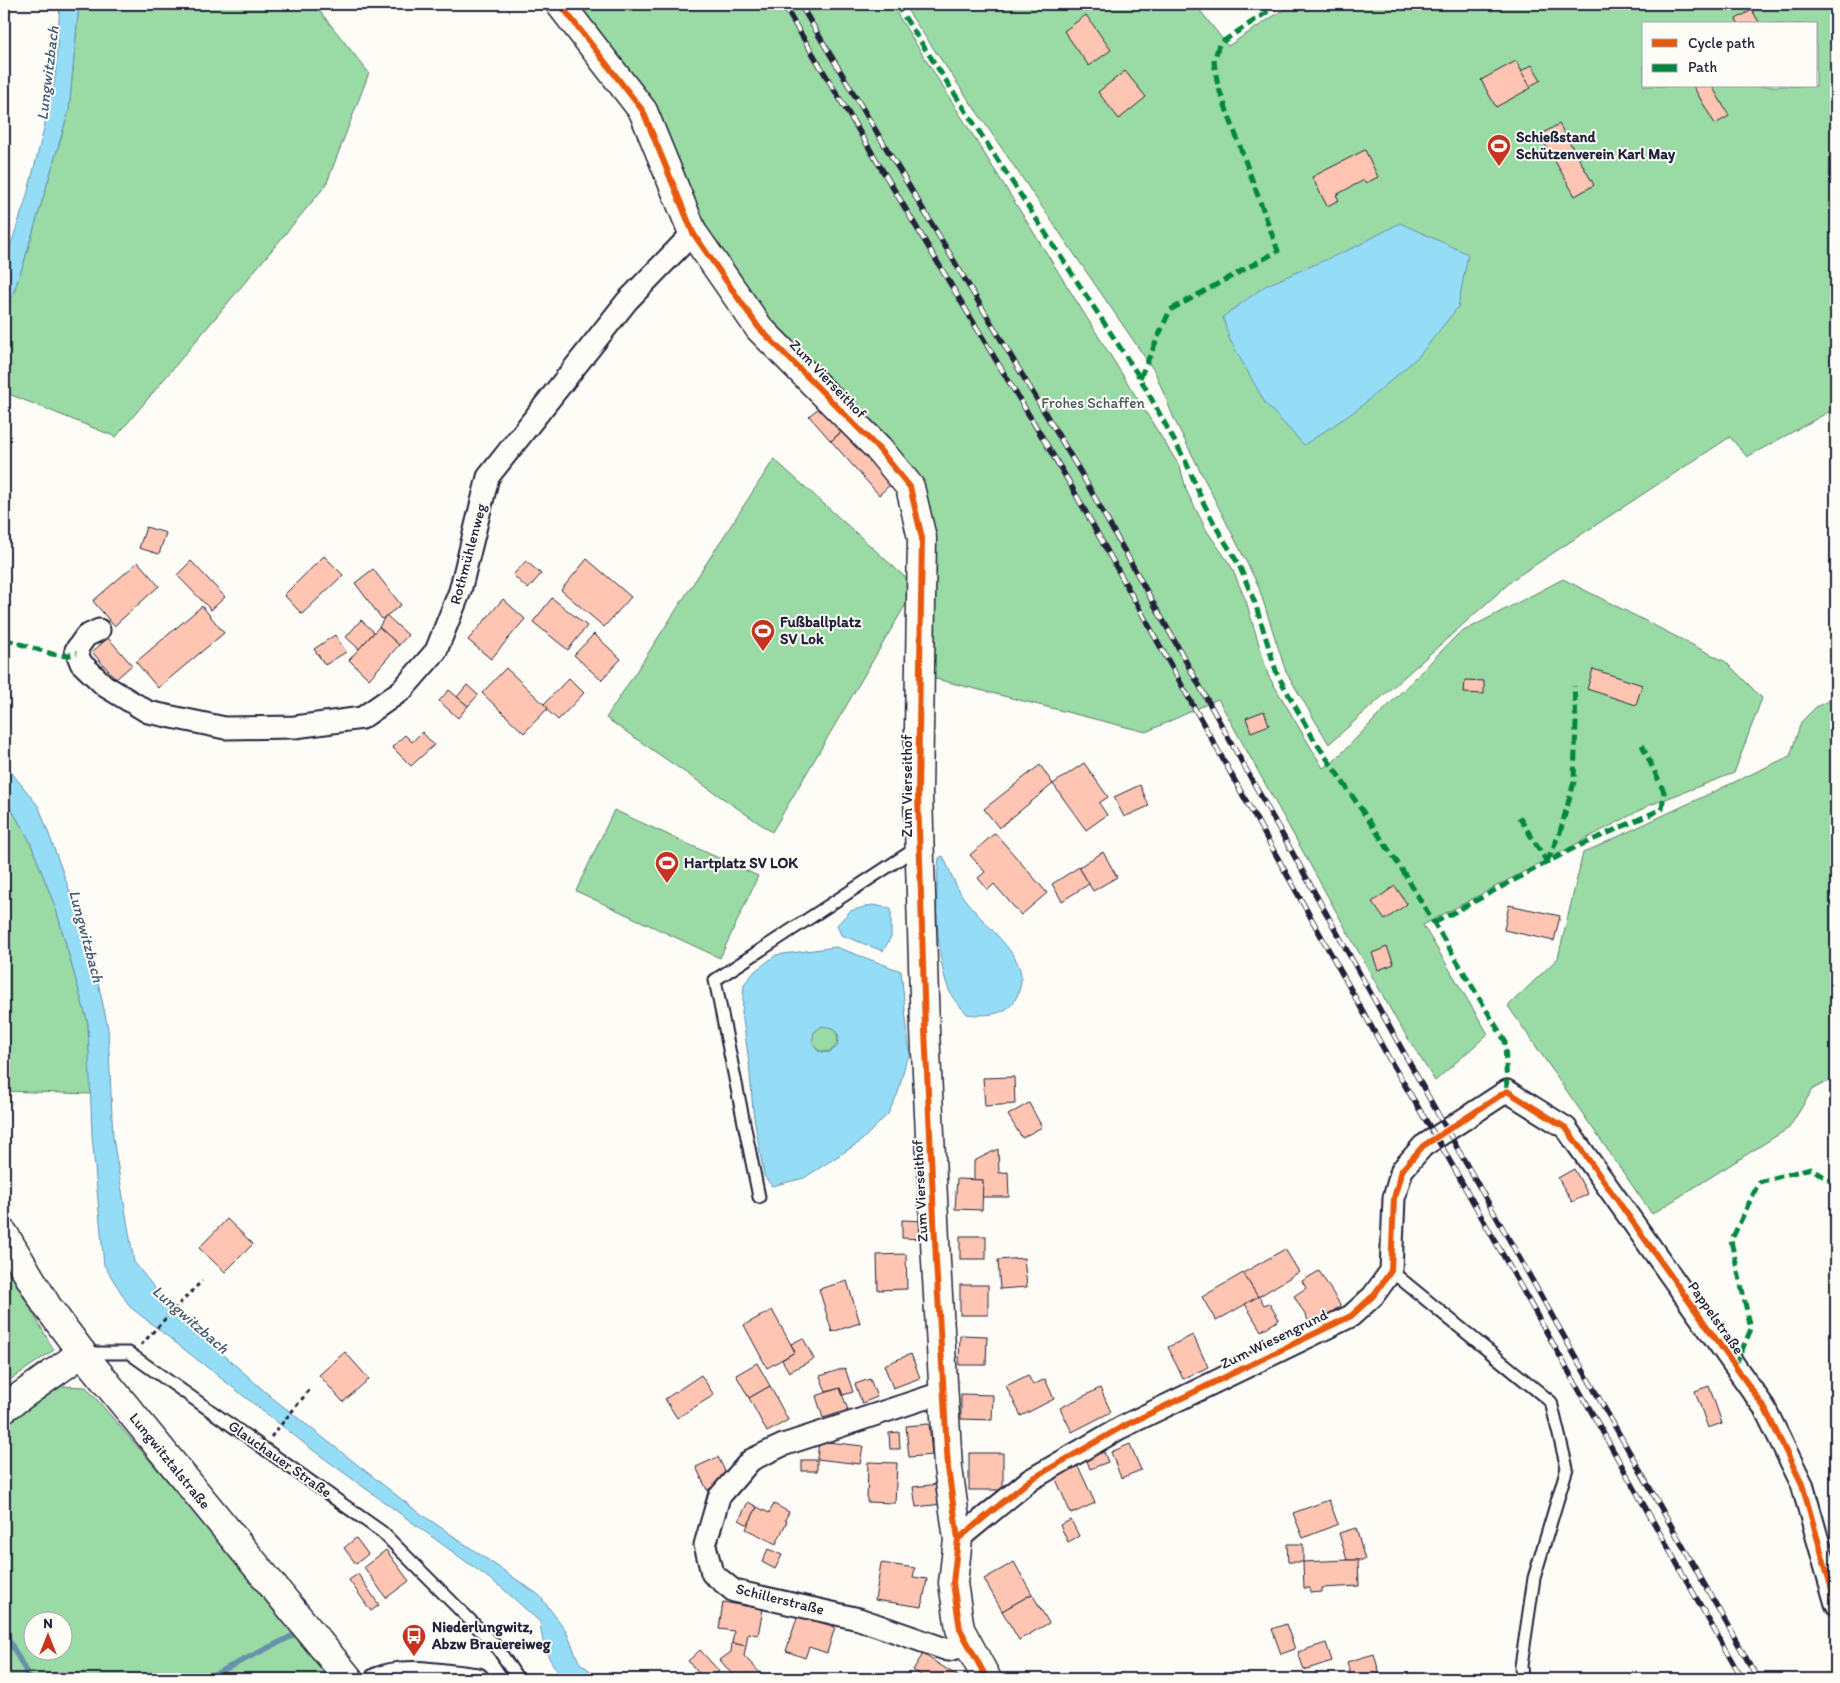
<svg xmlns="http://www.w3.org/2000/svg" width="1840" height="1683" viewBox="0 0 1840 1683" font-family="Itim,sans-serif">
  <rect width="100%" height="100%" fill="#fdfcf7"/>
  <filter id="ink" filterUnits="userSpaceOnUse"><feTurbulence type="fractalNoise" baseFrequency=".02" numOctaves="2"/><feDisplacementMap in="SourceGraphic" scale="10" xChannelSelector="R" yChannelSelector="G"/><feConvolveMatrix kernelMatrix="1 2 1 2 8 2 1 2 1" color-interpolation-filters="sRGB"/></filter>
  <g filter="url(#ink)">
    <g fill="#9adaa4" stroke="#5e7e70" fill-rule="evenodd">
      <polygon points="79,4 314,4 369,73 326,185 116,437 4,392 4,320 24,262 69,110"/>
      <polygon points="560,4 891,4 1180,467 1187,492 1207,531 1231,566 1246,601 1268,675 1323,768 1333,762 1458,634 1563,579 1726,662 1762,698 1734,773 1650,805 1423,925 1488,1034 1435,1081 1397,1021 1218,699 1146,732 920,675 910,487 759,328 643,111"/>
      <path d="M903,4H1195L1228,46L1292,4H1836V408L1747,457L1730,437L1515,578L1329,744L1286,672L1258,585L1175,421L1155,372ZM1644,24H1816V86H1644Z"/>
      <polygon points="774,459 916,587 772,832 606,718"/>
      <polygon points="1836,697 1836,1077 1813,1089 1789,1128 1652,1214 1508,1006 1558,958 1583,853 1790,756 1801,722 1816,707"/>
      <polygon points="4,797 29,839 56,909 88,1023 91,1094 4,1091"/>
      <polygon points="614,810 758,876 720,958 576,891"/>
      <circle cx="825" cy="1039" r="13"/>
      <polygon points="4,1263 54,1350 4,1384"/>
      <path d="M62,1386L86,1387L259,1587L332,1679H4V1426ZM32,1620H62V1650H32Z"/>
    </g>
    <g fill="#95ddf7" stroke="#6792ac" fill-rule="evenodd">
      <polygon points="60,4 79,4 69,110 24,262 4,320 4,265 26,199 42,137 55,78"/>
      <polygon points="1400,223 1468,254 1458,307 1419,356 1358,409 1304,445 1265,403 1229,338 1223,317 1265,286 1355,247"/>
      <path d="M4,763L39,807L78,914L97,977L108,1028L113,1138L134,1262L168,1305L270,1396L414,1509L539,1595L565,1629L579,1662L600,1679H563C547,1657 543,1649 540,1622L501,1587L314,1451L130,1307L104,1265L92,1136L88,1023L56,909L29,839L4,797Z"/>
      <path d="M943,856C949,868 954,883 961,894C975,916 1014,946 1020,970C1023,980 1020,991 1015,1000C1006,1016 983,1016 967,1014C962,1008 955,1002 952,996C935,966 935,892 939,858Z"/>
      <polygon points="872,905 891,908 891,937 883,951 841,935 837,925 850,911"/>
      <path d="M836,947L901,971L910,1056L906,1061L898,1093L888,1114L860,1142L804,1178L772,1186L764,1176L753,1111L749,1062L742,1013L744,984L755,971L776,955ZM822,1026L833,1028L839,1036L837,1047L828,1053L818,1051L812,1042L814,1032Z"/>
    </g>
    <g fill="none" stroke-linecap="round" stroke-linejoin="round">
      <g stroke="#6792ac" stroke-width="5.5">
        <polyline points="4,1631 30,1679"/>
        <polyline points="205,1679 292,1636"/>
      </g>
    </g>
    <g fill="#fec6b2" stroke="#22223b">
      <polygon points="1752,10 1760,24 1739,24 1736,19"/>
      <polygon points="1086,15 1111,50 1089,66 1064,31"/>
      <polygon points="1516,61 1531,88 1496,107 1481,80"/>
      <polygon points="1532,65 1541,80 1530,86 1521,71"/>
      <polygon points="1125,71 1146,97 1119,119 1098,92"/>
      <polygon points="1693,86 1712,86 1729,116 1715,124"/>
      <polygon points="1559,124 1594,185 1575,196 1540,135"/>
      <polygon points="1365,150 1378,177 1366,183 1364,180 1336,195 1339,200 1327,206 1312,177"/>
      <polygon points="821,406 843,430 831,441 809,416"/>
      <polygon points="845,429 893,482 879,495 831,441"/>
      <polygon points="146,527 166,533 159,554 139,548"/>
      <polygon points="324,556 343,575 302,614 284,595"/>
      <polygon points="587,559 631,597 604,627 561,590"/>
      <polygon points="191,561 225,597 211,610 177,575"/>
      <polygon points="526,561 541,574 528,589 513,575"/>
      <polygon points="138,562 159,586 114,626 93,601"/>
      <polygon points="373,569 401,605 382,619 355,583"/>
      <polygon points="552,598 587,626 568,650 533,622"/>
      <polygon points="503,599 525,619 491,659 468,640"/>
      <polygon points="202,606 224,633 158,688 136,662"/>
      <polygon points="386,615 408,635 399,645 379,627"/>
      <polygon points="361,620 374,632 359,649 346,637"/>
      <polygon points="379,627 399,645 369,679 349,660"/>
      <polygon points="594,634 621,659 601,680 574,655"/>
      <polygon points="335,635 346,652 325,665 314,649"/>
      <polygon points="108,638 132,665 116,679 92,652"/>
      <polygon points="506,668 548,708 524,733 482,693"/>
      <polygon points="1593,669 1642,685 1636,705 1587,689"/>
      <polygon points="569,678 584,693 558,720 547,710 548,708 544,704"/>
      <polygon points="1465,680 1484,681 1484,694 1464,693"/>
      <polygon points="467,685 478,695 468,706 457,697"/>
      <polygon points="449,690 468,706 458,718 439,701"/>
      <polygon points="1264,711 1269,725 1251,732 1246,718"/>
      <polygon points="422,732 434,745 411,766 392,747 405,735 412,742"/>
      <polygon points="1084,763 1108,797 1099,803 1107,815 1086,830 1053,784"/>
      <polygon points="1040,765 1053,784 999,828 984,809"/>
      <polygon points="1140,785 1149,806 1124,817 1114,797"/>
      <polygon points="995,833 1047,893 1021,915 994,884 988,890 978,878 985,872 970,855"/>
      <polygon points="1103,852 1117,877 1093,891 1079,867"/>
      <polygon points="1079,867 1089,884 1062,901 1052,884"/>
      <polygon points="1395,886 1407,904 1385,920 1372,902"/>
      <polygon points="1509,905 1560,916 1554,941 1504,930"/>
      <polygon points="1387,947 1394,964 1378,970 1372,953"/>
      <polygon points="1014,1077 1015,1104 985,1106 983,1078"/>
      <polygon points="1029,1103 1042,1127 1022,1138 1008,1115"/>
      <polygon points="998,1149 999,1173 1008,1172 1009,1197 982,1197 983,1180 974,1180 974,1161"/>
      <polygon points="1574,1169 1588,1194 1572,1202 1558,1178"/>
      <polygon points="957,1179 983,1180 982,1210 955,1209"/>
      <polygon points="227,1219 253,1244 225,1272 199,1248"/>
      <polygon points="902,1220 925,1221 924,1239 902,1238"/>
      <rect x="960" y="1236" width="26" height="23"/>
      <polygon points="1285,1249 1299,1272 1258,1297 1243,1273"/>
      <polygon points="906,1254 907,1289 878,1290 877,1255"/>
      <polygon points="1024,1258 1027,1287 1000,1289 998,1260"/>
      <polygon points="1319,1271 1341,1306 1311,1325 1294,1296 1306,1288 1302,1281"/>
      <polygon points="1243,1273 1258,1297 1216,1321 1202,1297"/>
      <polygon points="847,1281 860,1323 832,1332 819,1289"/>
      <rect x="960" y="1285" width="28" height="30"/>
      <polygon points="1259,1296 1264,1305 1269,1303 1279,1320 1261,1331 1245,1304"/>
      <polygon points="772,1310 795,1352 767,1368 744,1325"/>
      <polygon points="960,1335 987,1336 986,1365 959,1365"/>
      <polygon points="1193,1335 1208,1367 1183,1379 1168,1347"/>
      <polygon points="803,1338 814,1359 789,1372 782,1360 795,1352 791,1344"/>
      <polygon points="345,1352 369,1379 343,1402 319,1375"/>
      <polygon points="911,1354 920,1378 893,1388 884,1365"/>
      <polygon points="757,1363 770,1386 749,1398 736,1375"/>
      <polygon points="845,1368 853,1392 843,1395 840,1388 826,1392 820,1376"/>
      <polygon points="701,1375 714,1395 677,1418 665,1399"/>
      <polygon points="1028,1375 1033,1385 1045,1379 1054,1399 1021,1416 1006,1386"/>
      <polygon points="870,1379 877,1397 862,1403 855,1384"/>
      <polygon points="770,1386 788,1420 767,1432 749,1398"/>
      <polygon points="1709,1386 1722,1423 1708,1428 1695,1391"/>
      <polygon points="840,1388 848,1410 823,1418 816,1396"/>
      <polygon points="1100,1388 1111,1412 1072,1432 1060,1408"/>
      <polygon points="961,1394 993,1395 992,1420 961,1419"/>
      <polygon points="929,1424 932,1455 909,1457 906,1426"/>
      <polygon points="899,1432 900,1449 890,1449 889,1433"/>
      <polygon points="819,1441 863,1446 860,1464 817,1459"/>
      <polygon points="1130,1444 1141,1470 1121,1478 1111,1452"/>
      <polygon points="1104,1452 1108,1462 1090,1469 1086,1458"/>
      <rect x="969" y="1453" width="34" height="37"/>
      <polygon points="718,1457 729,1479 707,1490 696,1467"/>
      <rect x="802" y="1460" width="15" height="11"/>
      <polygon points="868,1462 897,1463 895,1503 867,1502"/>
      <polygon points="1078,1466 1095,1503 1071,1514 1055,1477"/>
      <polygon points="939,1484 942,1504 916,1507 913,1487"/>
      <polygon points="1329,1500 1338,1524 1303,1538 1293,1513"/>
      <polygon points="748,1502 757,1507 748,1525 739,1520"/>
      <polygon points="774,1504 789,1512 785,1520 787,1521 776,1544 746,1529 757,1507 769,1513"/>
      <polygon points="1071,1520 1079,1536 1068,1542 1060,1525"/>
      <polygon points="1356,1528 1365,1560 1347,1560 1339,1533"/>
      <polygon points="356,1538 368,1554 356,1564 344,1548"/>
      <polygon points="1287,1544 1303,1544 1303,1562 1288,1562"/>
      <polygon points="768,1549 782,1555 775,1569 762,1562"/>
      <polygon points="386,1550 409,1581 386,1598 364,1567"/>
      <polygon points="1347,1560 1358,1560 1359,1586 1322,1588 1322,1592 1310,1593 1310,1588 1304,1588 1303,1562"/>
      <polygon points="1014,1562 1032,1594 1002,1611 984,1579"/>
      <polygon points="881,1563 915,1568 913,1577 927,1579 922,1607 875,1600"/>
      <polygon points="358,1574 379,1605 371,1611 349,1580"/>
      <polygon points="1032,1594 1049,1623 1019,1640 1002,1611"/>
      <polygon points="723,1602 763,1609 758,1635 748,1633 746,1646 732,1643 734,1631 719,1629"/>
      <polygon points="798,1615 835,1627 827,1653 809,1647 805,1658 786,1651"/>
      <polygon points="1286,1624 1295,1649 1281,1654 1272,1629"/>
      <polygon points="732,1643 746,1646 744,1656 766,1679 736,1679 720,1660 731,1652"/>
      <polygon points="1326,1643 1332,1661 1304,1670 1298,1652"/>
      <polygon points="700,1650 719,1671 710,1679 704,1679 688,1661"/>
      <polygon points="923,1654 962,1679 927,1679 913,1670"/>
      <polygon points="1374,1654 1381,1679 1352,1679 1347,1662"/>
    </g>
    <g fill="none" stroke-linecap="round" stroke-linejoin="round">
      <defs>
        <g id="lane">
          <polyline points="759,1197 715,980 918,847"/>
          <polyline points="1391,1271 1551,1402 1567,1468 1534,1578 1521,1666 1522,1679"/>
          <polyline points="86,1353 129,1353 382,1532 496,1646 518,1679"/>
        </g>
        <g id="street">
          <polyline points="99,630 86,636 76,650 81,663 105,686 148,712 225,728 295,727 362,718 402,690 436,651 460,591 488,477 627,301 693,233"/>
          <polyline points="944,1392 783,1445 751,1460 719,1497 705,1545 712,1573 734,1591 859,1619 948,1650 969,1645"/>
          <polyline points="958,1539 1030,1480 1120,1428 1351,1316 1373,1296 1391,1271 1394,1198 1402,1170 1423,1146 1507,1091 1566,1128 1764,1407 1802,1484 1836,1604"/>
          <path d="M376,1679C405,1666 447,1676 478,1679"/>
        </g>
        <g id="secondary">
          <polyline points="560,4 643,111 693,233 759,328 878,448 910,487 922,538 918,794 925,1030 936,1261 948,1468 958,1539 953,1583 960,1629 987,1679"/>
          <polyline points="4,1234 47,1306 82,1353 349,1679"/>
          <polyline points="4,1408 82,1353"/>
        </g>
      </defs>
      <use href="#lane" stroke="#22223b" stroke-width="15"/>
      <use href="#street" stroke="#22223b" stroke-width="25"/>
      <use href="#secondary" stroke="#22223b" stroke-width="31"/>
      <g stroke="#22223b" stroke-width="3" stroke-dasharray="4 4" stroke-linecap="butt">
        <polyline points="141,1345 179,1304 202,1281"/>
        <polyline points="271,1437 311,1388"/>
      </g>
      <use href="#lane" stroke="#fdfcf7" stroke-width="11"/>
      <use href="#street" stroke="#fdfcf7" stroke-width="21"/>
      <use href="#secondary" stroke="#fdfcf7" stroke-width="28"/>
      <defs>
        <g id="rail">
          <polyline points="783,4 1069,482 1391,1062 1446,1154 1742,1679"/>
          <polyline points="800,4 1081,473 1438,1114 1758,1679"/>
        </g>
      </defs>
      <use href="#rail" stroke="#22223b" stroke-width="5.5"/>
      <use href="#rail" stroke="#fdfcf7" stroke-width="4" stroke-dasharray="11" stroke-linecap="butt"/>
      <g stroke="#00873e" stroke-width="5" stroke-dasharray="10 5" stroke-linecap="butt">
        <polyline points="896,4 1140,378 1186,462 1203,502 1216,527 1239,565 1255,603 1277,674 1313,738 1401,868 1505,1041 1507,1091"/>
        <polyline points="1140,378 1170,310 1278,251 1218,86 1214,62 1219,44 1279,4"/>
        <polyline points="4,639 52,654 66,656 77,653"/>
        <polyline points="1519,817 1547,862"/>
        <polyline points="1547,862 1560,832 1574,782 1576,722 1574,686"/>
        <polyline points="1434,923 1572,849 1662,809 1664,792 1642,745"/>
        <polyline points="1735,1366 1751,1329 1731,1241 1759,1182 1811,1168 1836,1185"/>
      </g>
      <defs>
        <g id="cycleway">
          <polyline points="560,4 643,111 693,233 759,328 878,448 910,487 922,538 918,794 925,1030 936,1261 948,1468 958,1539 953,1583 960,1629 987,1679"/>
          <polyline points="958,1539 1030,1480 1120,1428 1351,1316 1373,1296 1391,1271 1394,1198 1402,1170 1423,1146 1507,1091 1566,1128 1764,1407 1802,1484 1836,1604"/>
        </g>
      </defs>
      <use href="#cycleway" stroke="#fdfcf7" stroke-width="9"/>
      <use href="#cycleway" stroke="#e8590c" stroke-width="6"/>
    </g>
  </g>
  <defs>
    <symbol id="stadium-pin" viewBox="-11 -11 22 30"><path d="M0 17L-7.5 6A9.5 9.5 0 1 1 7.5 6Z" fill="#c8321e" stroke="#fdfcf7"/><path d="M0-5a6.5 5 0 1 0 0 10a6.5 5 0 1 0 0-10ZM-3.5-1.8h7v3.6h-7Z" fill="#fff"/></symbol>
    <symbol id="bus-pin" viewBox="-11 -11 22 30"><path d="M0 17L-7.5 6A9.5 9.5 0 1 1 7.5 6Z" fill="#c8321e" stroke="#fdfcf7"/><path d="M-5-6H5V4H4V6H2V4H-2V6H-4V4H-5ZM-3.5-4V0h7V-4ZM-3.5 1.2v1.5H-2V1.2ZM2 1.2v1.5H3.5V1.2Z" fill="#fff"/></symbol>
  </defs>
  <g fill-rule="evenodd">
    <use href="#stadium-pin" x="1485" y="132" width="28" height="38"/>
    <use href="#stadium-pin" x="749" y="617" width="28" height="38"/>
    <use href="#stadium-pin" x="653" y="849" width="28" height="38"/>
    <use href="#bus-pin" x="400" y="1622" width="28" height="38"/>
  </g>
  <g text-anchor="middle" stroke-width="4" stroke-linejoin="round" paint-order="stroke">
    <g font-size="15" font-weight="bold" fill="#22223b" stroke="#fdfcf7" text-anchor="start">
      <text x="1516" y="142">Schießstand<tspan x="1516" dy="17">Schützenverein Karl May</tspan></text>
      <text x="780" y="627">Fußballplatz<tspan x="780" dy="17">SV Lok</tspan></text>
      <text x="684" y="868">Hartplatz SV LOK</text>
      <text x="432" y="1632">Niederlungwitz,<tspan x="432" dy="17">Abzw Brauereiweg</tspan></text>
    </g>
    <g font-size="15" fill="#22223b" stroke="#fdfcf7">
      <text transform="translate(828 379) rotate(46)" y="5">Zum Vierseithof</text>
      <text transform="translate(468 554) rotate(-75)" y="5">Rothmühlenweg</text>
      <text transform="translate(907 786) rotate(-90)" y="5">Zum Vierseithof</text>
      <text transform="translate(920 1191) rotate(-93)" y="5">Zum Vierseithof</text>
      <text transform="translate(1716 1318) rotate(55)" y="5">Pappelstraße</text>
      <text transform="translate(1274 1339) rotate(-26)" y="5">Zum Wiesengrund</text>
      <text transform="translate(280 1459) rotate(35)" y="5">Glauchauer Straße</text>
      <text transform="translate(170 1461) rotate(51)" y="5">Lungwitztalstraße</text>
      <text transform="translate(780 1599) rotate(14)" y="5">Schillerstraße</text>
    </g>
    <g font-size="15" fill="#46595a" stroke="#fdfcf7">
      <text x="1093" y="408">Frohes Schaffen</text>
    </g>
    <g font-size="16" font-style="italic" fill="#445a73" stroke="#fdfcf7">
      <text transform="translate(47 73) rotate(-83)" y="6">Lungwitzbach</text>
      <text transform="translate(87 936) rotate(75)" y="6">Lungwitzbach</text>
      <text transform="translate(191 1319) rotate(41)" y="6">Lungwitzbach</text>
    </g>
  </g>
  <rect width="1840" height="1683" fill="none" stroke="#fdfcf7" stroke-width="20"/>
  <rect x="10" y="10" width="1820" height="1663" fill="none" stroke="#22223b" stroke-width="2" filter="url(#ink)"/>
  <rect x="1642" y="22" width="175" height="65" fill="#fdfcf7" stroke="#a5a5ac"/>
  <rect x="1652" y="39" width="25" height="8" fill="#e8590c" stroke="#a5a5ac"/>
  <text x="1688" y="48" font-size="15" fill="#22223b">Cycle path</text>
  <rect x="1652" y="64" width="25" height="8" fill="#00873e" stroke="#a5a5ac"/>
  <text x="1688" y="72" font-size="15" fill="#22223b">Path</text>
  <g transform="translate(48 1636)"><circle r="24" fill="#fdfcf7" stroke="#a5a5ac"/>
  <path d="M0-4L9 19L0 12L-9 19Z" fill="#c8321e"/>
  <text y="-8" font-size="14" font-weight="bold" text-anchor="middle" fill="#22223b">N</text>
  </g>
</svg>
